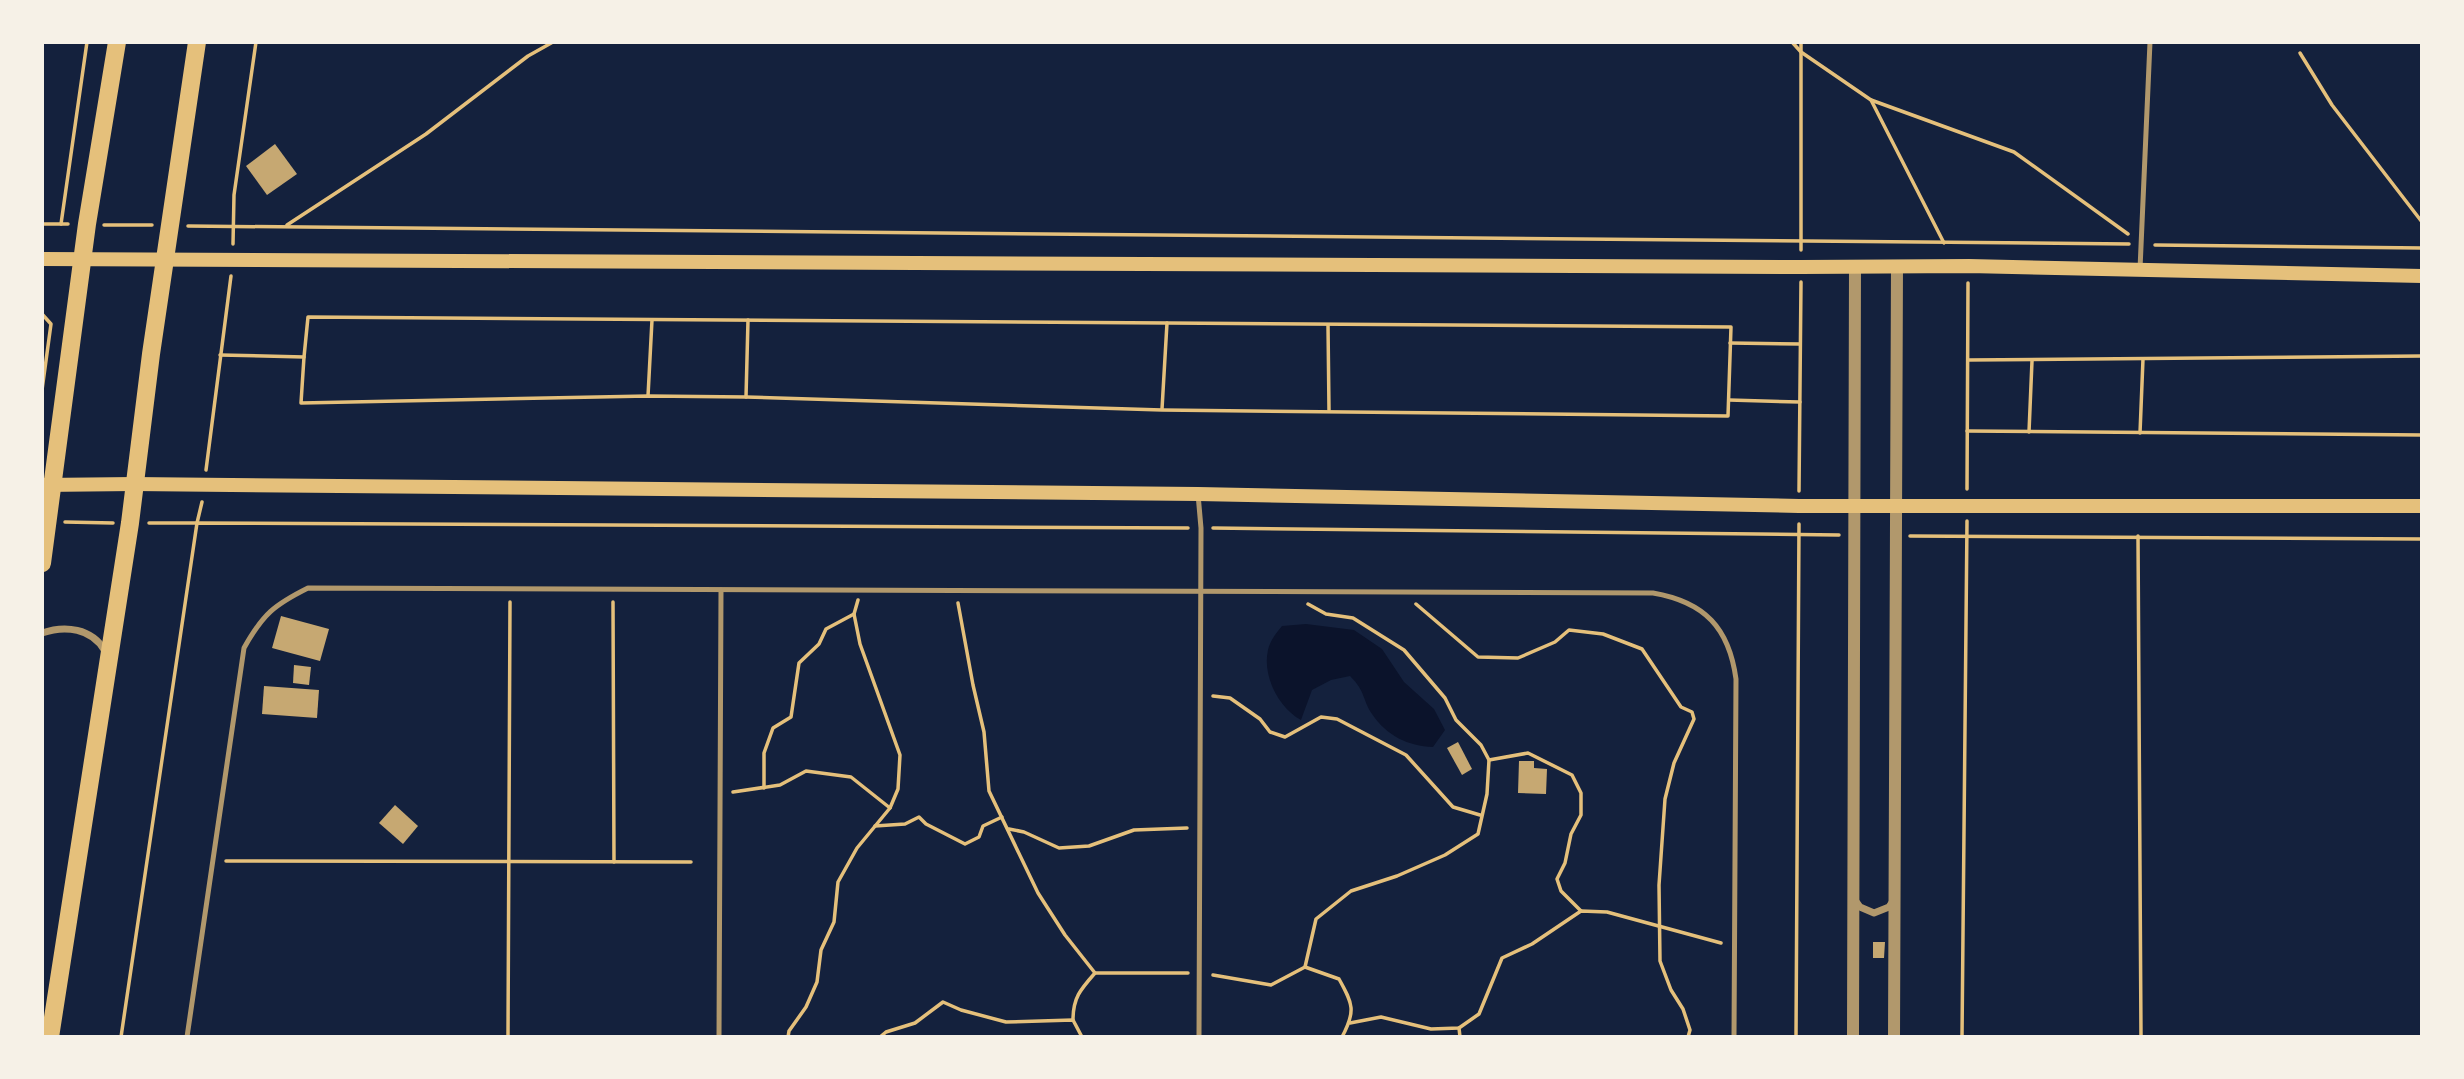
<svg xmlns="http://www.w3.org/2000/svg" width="2464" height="1079" viewBox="0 0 2464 1079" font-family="'Alegreya Sans',sans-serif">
  <rect width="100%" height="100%" fill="#14213d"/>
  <path fill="#0b132b" d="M1306,624L1354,630L1382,649L1404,682L1434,709L1445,730L1433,747C1408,746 1387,736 1372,714C1362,699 1366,692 1350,676L1331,680L1312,690L1301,720C1279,708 1262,676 1268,650C1270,641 1276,633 1282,626Z"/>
  <g fill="#c6a872">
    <polygon points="275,144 297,174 267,195 246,166"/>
    <polygon points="281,616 329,629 320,661 272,648"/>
    <polygon points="294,665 311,667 309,685 293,683"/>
    <polygon points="264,686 319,690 317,718 262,714"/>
    <polygon points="1458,742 1472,769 1462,775 1447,748"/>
    <polygon points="1519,761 1534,761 1534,768 1547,769 1546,794 1518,793"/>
    <polygon points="395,805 418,826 403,844 379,823"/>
    <polygon points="1873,942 1885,942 1884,958 1873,958"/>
  </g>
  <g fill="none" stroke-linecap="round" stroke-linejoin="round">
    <g stroke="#e5c07b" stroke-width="3.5">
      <polyline points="1792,42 1801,52 1871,100 1944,243"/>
      <polyline points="1801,42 1801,250"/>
      <polyline points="2300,53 2332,105 2422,222"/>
      <polyline points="1871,100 2014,152 2128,234"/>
      <polyline points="42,224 68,224"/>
      <polyline points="61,224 87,42"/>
      <polyline points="104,225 152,225"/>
      <polyline points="287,225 426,134 528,56 553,42"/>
      <polyline points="188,226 2129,244"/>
      <polyline points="233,244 234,195 256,42"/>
      <polyline points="2155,245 2422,248"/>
      <polyline points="42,314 51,324 42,390"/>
      <polyline points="1328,325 1329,410"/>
      <polyline points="1730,343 1800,344"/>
      <polyline points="220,355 304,357 301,403 648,396 746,397 1162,410 1728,416 1731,327 1167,323"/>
      <polyline points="304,357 308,317 1167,323 1162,409"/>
      <polyline points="1968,360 2422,356"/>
      <polyline points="648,396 652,320"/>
      <polyline points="746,397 748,320"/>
      <polyline points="1729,400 1800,402"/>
      <polyline points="1967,431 2422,435"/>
      <polyline points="2029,432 2032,361"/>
      <polyline points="2140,433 2143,359"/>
      <polyline points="206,470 231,276"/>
      <polyline points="1967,489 1968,283"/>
      <polyline points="1799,491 1801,282"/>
      <polyline points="65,522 113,523"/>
      <polyline points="149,523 197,523 202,502"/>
      <polyline points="1213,528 1839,535"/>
      <polyline points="1910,536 2422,539"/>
      <polyline points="2138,536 2141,1037"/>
      <polyline points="613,602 614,862"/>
      <path d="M958,603L973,685L984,732L989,791L1038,893L1065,935L1095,973C1080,990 1073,998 1073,1020"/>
      <polyline points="1416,604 1478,657 1518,658 1555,642 1569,630 1603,634 1642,649 1681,707 1692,712 1694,719 1674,763 1665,799 1659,885 1660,961 1671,990 1683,1009 1690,1030 1688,1037"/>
      <polyline points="1213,696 1230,698 1260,719 1270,732 1285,737 1321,717 1337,719 1406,755 1453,807 1480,815"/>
      <polyline points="1489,760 1528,753 1572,775 1581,793 1581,815 1571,834 1565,863 1557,879 1561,891 1581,911"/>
      <polyline points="764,788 764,753 773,728 791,717 799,663 819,644 826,629 854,614"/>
      <polyline points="733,792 780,785 806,771 851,777 890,808"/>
      <polyline points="875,826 905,824 919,817 926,824 965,844 979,837 983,826 1002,817"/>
      <polyline points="1009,829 1024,832 1059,848 1089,846 1134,830 1187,828"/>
      <polyline points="226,861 691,862"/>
      <polyline points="1305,967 1316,919 1351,891 1397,876 1445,855 1478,834 1487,794 1489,760 1481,745 1456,720 1445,698 1404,650 1353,618 1326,614 1308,604"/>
      <polyline points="1095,973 1188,973"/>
      <path d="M1213,975L1271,985L1305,967L1339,979C1353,1004 1356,1011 1342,1037"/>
      <polyline points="1350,1023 1381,1017 1431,1029 1459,1028 1479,1014 1502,958 1532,944 1581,911 1607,912 1721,943"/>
      <polyline points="1459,1028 1460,1037"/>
      <polyline points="121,1037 197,523 1188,528"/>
      <polyline points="508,1037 510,602"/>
      <polyline points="788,1037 789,1031 806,1007 817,982 821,950 834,922 838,882 857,848 890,808 898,789 900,755 860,644 854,614 858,600"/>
      <polyline points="880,1037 886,1032 915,1023 943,1002 961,1010 1006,1022 1073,1020 1082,1037"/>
      <polyline points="1796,1037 1799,524"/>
      <polyline points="1962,1037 1967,521"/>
    </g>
    <g stroke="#b1986c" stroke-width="5">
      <polyline points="2140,269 2150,42"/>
      <polyline points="1198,494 1201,528 1199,1037"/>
      <path d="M187,1037L244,648C263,614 274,605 308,588L1653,593C1705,602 1729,628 1736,679L1734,1037"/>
      <polyline points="719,1037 721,590"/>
    </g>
    <g stroke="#b1986c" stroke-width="7">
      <path d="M42,633C65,625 92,628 105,651"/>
      <polyline points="1855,900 1860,907 1874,913 1889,907 1893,901"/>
    </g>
    <g stroke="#b1986c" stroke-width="12">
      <polyline points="1853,1037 1855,267"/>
      <polyline points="1894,1037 1897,266"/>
    </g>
    <g stroke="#e5c07b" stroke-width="14">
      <polyline points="42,259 1801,267 1969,266 2422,276"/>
      <polyline points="42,485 134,484 1198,494 1799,506 2422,506"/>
    </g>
    <g stroke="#e5c07b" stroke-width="18">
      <polyline points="42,563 87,224 117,42"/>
      <polyline points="50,1037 130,523 151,354 197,42"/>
    </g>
  </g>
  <rect width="2464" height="1079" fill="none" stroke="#f6f1e7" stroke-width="88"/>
</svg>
